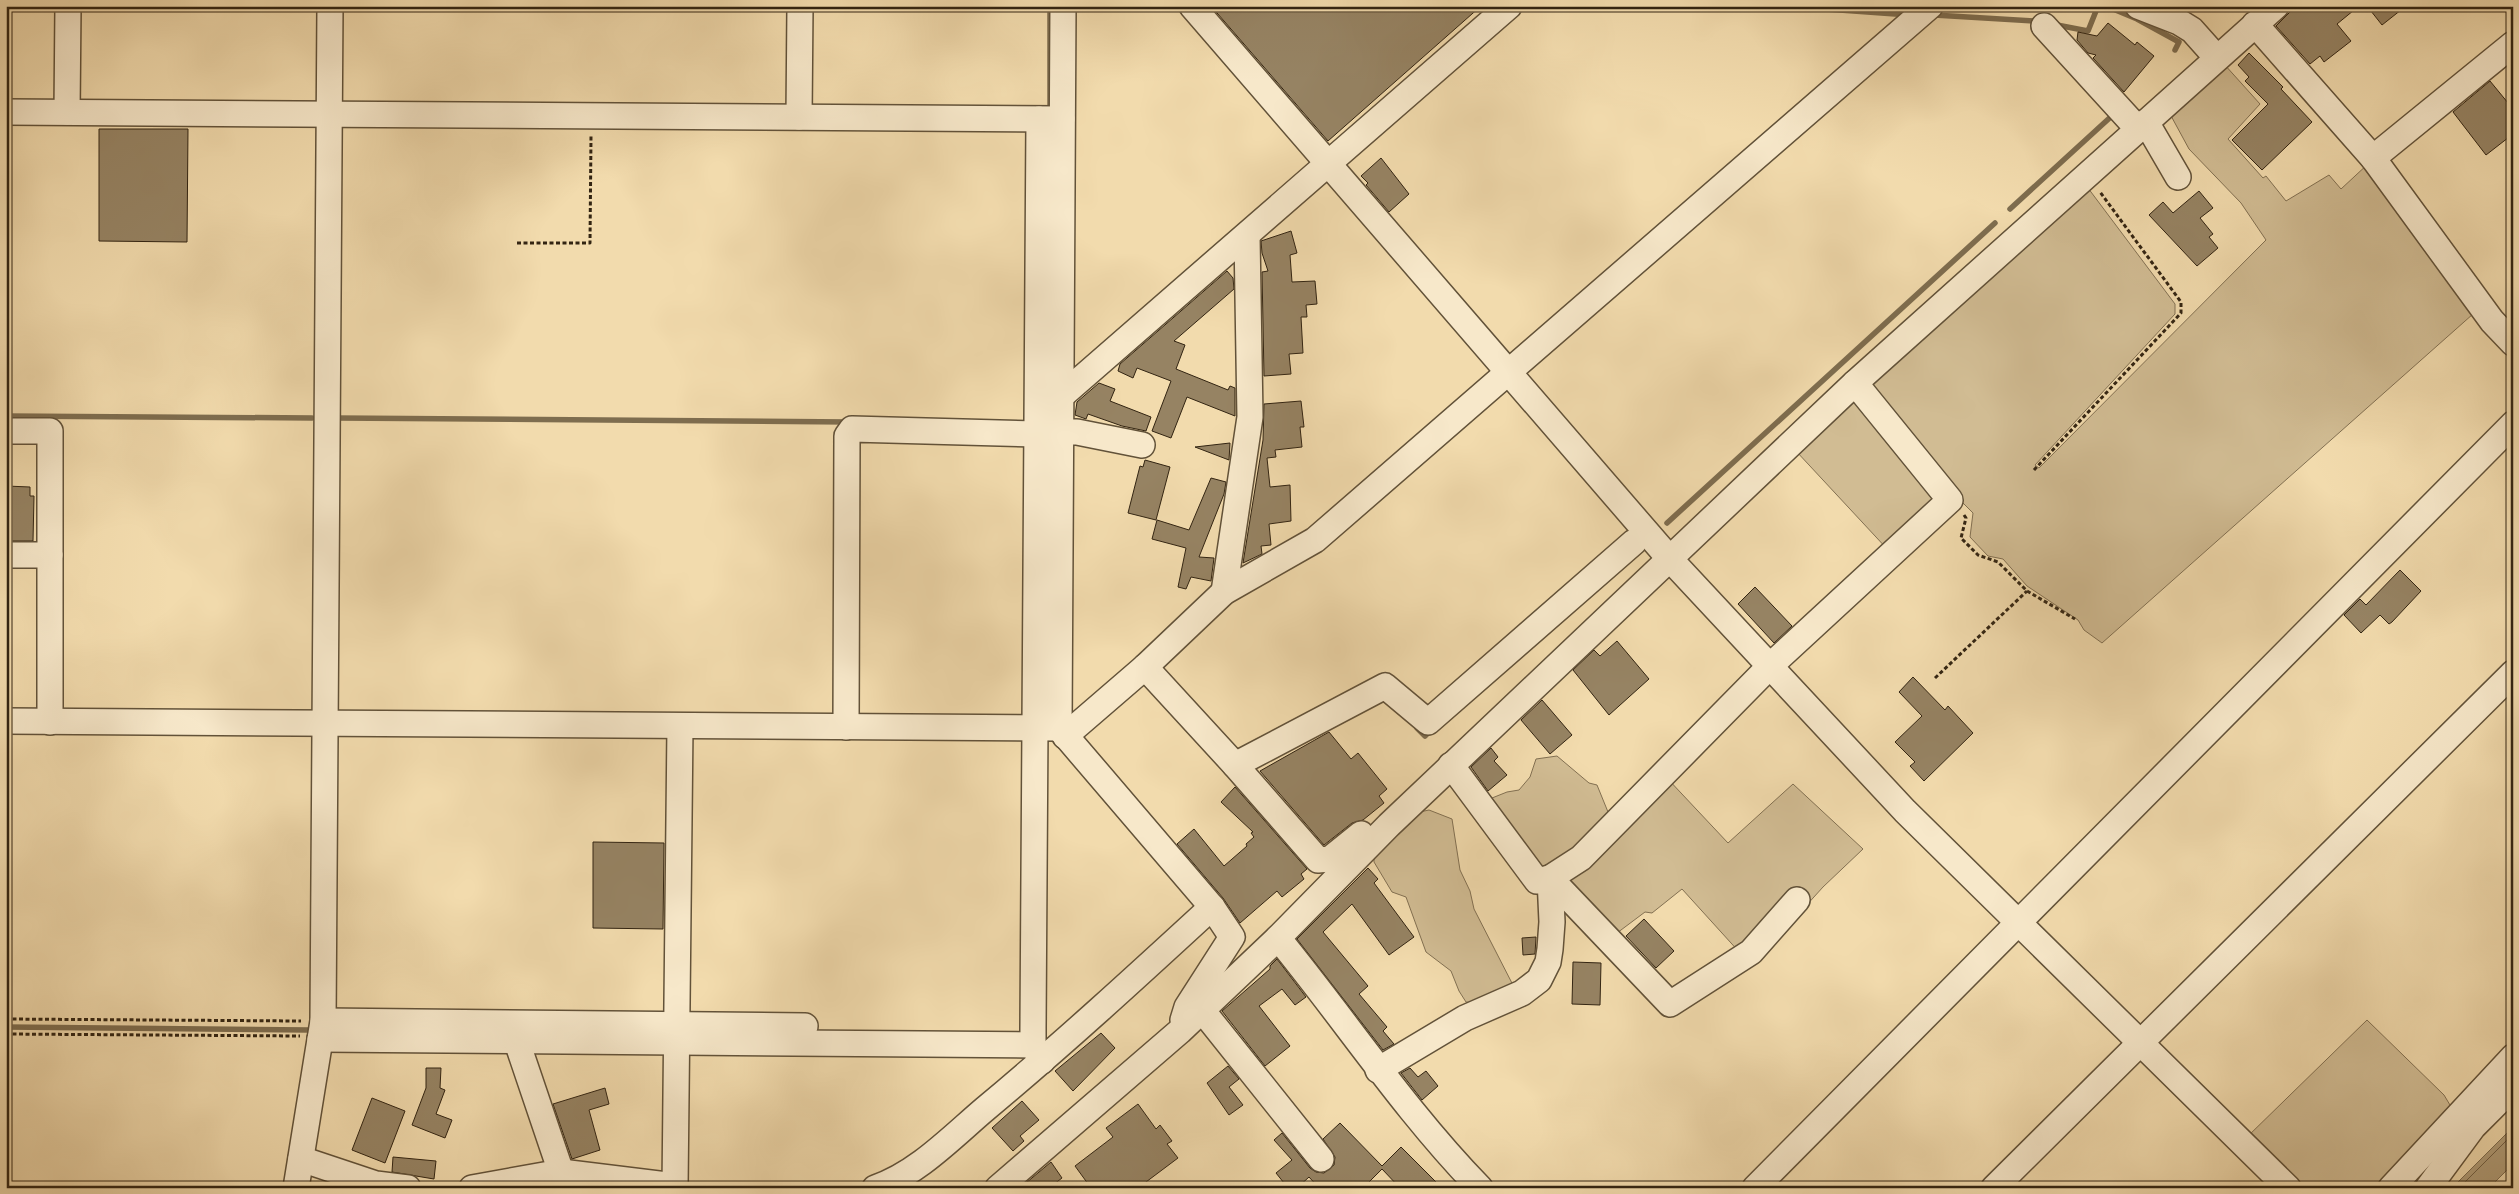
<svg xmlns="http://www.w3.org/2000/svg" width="2519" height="1194" viewBox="0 0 2519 1194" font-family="'IM FELL Great Primer',serif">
  <rect width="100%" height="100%" fill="#f2dbad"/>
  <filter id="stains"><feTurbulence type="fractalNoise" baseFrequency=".004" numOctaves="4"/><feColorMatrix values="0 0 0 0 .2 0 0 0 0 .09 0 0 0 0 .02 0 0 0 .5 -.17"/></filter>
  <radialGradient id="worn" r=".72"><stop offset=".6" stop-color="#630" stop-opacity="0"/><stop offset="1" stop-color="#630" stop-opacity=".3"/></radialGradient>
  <g fill="#d1bc93" stroke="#827052">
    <polygon points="2224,64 2260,104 2228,139 2263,178 2266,176 2286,201 2329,175 2341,189 2369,163 2473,314 2102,643 2084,630 2078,620 2027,586 2003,559 1988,556 1970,537 1973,513 1952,492 1869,381 2088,188 2175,304 2175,314 2035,465 2039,468 2266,240 2241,203 2189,149 2170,114"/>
    <polygon points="1854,398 1940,493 1889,551 1796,451"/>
    <polygon points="1557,756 1589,783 1597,785 1608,812 1607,826 1547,874 1482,802 1507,792 1519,790 1530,777 1536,759"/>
    <polygon points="1666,777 1728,843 1793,784 1863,849 1823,887 1804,908 1741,954 1682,889 1652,913 1645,912 1613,936 1558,880"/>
    <polygon points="1429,810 1452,819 1460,870 1470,891 1474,909 1515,989 1478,1004 1466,1002 1459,991 1451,971 1426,952 1406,897 1392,892 1374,862 1374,855 1415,813"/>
    <polygon points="2367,1020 2444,1095 2456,1115 2384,1188 2299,1188 2246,1138"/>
  </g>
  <polygon fill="#b19d78" stroke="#7e6d4f" points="2513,1127 2513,1164 2489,1188 2452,1188"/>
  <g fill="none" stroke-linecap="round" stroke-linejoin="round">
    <polyline stroke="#726045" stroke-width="1" points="2459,1188 2513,1134"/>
    <g stroke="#7e6d4f" stroke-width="5.5">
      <polyline points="1552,6 1553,9 1577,6"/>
      <polyline points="1784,6 1909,15"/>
      <polyline points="2106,6 2137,19 2179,42 2175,50"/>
      <polyline points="1934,15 2035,21"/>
      <polyline points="2057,25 2088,31 2098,6"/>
      <polyline points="1050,110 1050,6"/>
      <polyline points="2010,209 2115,113"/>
      <polyline points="6,416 312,418"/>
      <polyline points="336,418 849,422"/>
      <polyline points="1667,523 1995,223"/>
      <polyline points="1417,728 1425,736 1432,729"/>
      <polyline points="6,1027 309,1030"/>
    </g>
  </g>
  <g fill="#968363" stroke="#322412">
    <polygon points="1211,6 1481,6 1328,141"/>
    <polygon points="2296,6 2359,6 2337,24 2351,41 2324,62 2320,56 2310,64 2276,26"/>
    <polygon points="2367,6 2406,6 2382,25"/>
    <polygon points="2108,23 2135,45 2137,42 2154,56 2124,92 2093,58 2096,55 2088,53 2077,40 2078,32 2097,36"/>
    <polygon points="2249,53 2283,87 2281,89 2312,122 2262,170 2232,140 2268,104 2245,81 2249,77 2238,65"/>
    <polygon points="2490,81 2513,109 2513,134 2486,155 2453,112"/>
    <polygon points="99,129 188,129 187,242 99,241"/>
    <polygon points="1381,158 1409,194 1389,212 1366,185 1368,183 1361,176"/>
    <polygon points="2199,191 2213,208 2200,218 2213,234 2209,237 2218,248 2197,266 2149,215 2163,202 2173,213"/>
    <polygon points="1291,231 1297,253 1290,255 1292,282 1315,281 1317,304 1306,305 1307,317 1301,317 1303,353 1289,354 1291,374 1264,376 1262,272 1268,271 1262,253 1261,241"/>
    <polygon points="1227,271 1233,278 1234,289 1174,341 1185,345 1176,369 1228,390 1230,386 1235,388 1235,416 1187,397 1171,438 1152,431 1171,381 1137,368 1133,378 1118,371 1120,364"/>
    <polygon points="1099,383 1115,389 1110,401 1151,417 1146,431 1122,426 1088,414 1086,419 1075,415 1077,402"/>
    <polygon points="1301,401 1304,427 1300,427 1302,447 1275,450 1276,457 1267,458 1270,487 1290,485 1291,521 1269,524 1271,545 1261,546 1262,554 1243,563 1263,440 1264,404"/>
    <polygon points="1230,443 1229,460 1195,447"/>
    <polygon points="1145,460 1170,467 1156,520 1128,513 1140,466 1143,467"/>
    <polygon points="1211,478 1226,482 1224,494 1199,557 1214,558 1211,581 1191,577 1186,589 1178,587 1186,548 1152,539 1157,520 1189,530"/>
    <polygon points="6,486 30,487 30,496 34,496 33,541 6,541"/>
    <polygon points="2400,570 2421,591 2392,622 2389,624 2380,615 2361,633 2344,615 2360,599 2366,605"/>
    <polygon points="1755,587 1792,626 1774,643 1738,604"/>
    <polygon points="1617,641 1649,679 1609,715 1573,670 1594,650 1600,656"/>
    <polygon points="1913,677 1945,710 1948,706 1973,733 1924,781 1910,766 1915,762 1895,742 1922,716 1899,692"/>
    <polygon points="1542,700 1572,735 1550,754 1521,720"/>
    <polygon points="1329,732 1351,759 1358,753 1387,789 1379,796 1384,803 1363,820 1352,823 1324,845 1260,771"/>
    <polygon points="1491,748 1498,757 1494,761 1507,775 1488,791 1471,767"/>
    <polygon points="1235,787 1307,869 1301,874 1304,879 1282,897 1277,891 1240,923 1223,898 1177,844 1194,829 1224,866 1247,846 1246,844 1254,837 1251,833 1253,832 1221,802"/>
    <polygon points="593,842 664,843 663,929 593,928"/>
    <polygon points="1368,868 1378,879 1374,883 1414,937 1389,955 1352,904 1323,932 1368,986 1359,994 1387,1027 1383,1031 1394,1044 1383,1050 1297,939"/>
    <polygon points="1644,919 1674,951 1656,968 1626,936"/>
    <polygon points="1536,937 1535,954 1523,955 1522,938"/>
    <polygon points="1277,959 1306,997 1295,1005 1282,989 1259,1006 1290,1046 1265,1066 1222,1011 1270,969 1270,966"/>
    <polygon points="1573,962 1601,963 1600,1005 1572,1004"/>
    <polygon points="1101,1033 1115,1048 1073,1091 1055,1071"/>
    <polygon points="1228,1066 1239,1079 1229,1087 1243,1105 1229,1115 1207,1083"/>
    <polygon points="426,1068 441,1068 440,1088 445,1090 436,1114 452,1120 445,1138 412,1125 426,1088"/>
    <polygon points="1410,1068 1418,1077 1426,1071 1438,1086 1422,1100 1401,1073"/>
    <polygon points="605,1088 609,1104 589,1110 600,1150 572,1159 553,1104"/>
    <polygon points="372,1098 405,1111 385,1163 352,1150"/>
    <polygon points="1022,1101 1039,1120 1020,1136 1024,1141 1013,1151 992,1128"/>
    <polygon points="1138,1104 1156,1129 1160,1125 1172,1141 1167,1144 1178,1158 1138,1188 1091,1188 1075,1166 1113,1137 1106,1128"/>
    <polygon points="1340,1123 1382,1166 1401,1147 1442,1188 1400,1188 1382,1169 1363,1188 1319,1188 1309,1177 1297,1188 1288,1188 1276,1173 1292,1160 1274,1140 1282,1133 1310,1168 1316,1172 1324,1173 1334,1165 1335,1157 1323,1139"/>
    <polygon points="393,1157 436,1161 434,1179 392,1172"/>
    <polygon points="1051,1162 1062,1178 1049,1188 1020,1188"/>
  </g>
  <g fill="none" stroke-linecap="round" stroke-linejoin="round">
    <defs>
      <g id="minor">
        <polyline points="1063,6 1059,728 1212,907 1232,937 1187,1007 1183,1020"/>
        <polyline points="1192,6 1669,558 1905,811 2288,1188"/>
        <polyline points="2138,6 2179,22 2192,30 2217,58"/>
        <polyline points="2255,24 2373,158 2492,321 2513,343"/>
        <polyline points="2044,26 2138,129"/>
        <polyline points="6,112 1062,119"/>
        <polyline points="67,112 68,6"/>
        <polyline points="799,117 800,6"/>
        <polyline points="1039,119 1033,1028 1033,1045 1042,1061"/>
        <polyline points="2146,122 2178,177"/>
        <polyline points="2373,158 2513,44"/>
        <polyline points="1059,398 1509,6"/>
        <polyline points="6,431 50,431 50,722"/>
        <polyline points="1059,432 1077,432 1142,445"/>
        <polyline points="6,555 50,555"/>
        <polyline points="1224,592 1250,417 1247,236"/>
        <polyline points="1145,667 1235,765 1318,860 1330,859 1361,834"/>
        <polyline points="6,721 1059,728"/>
        <polyline points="846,727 847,436 852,429 1037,434"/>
        <polyline points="1065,736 1145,667 1224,592 1315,540 1930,6"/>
        <polyline points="1235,765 1385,686 1428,722 1634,542"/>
        <polyline points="1451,765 1537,881 1550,878 1670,1004 1751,952 1797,900"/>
        <path d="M1278,938C1346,1021 1405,1111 1480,1188"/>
        <polyline points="1202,1010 1321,1159"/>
        <polyline points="323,1021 805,1026"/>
        <polyline points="320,1039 1033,1045"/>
        <polyline points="517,1042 561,1172"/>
        <polyline points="1378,1070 1465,1018 1522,993 1539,980 1548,962 1550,949 1552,922 1550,878 1581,858 1770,666 1950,500 1855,383"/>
        <polyline points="301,1159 376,1184 408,1188"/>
        <polyline points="296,1188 323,1021 330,6"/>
        <polyline points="472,1188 561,1172 675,1186"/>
        <polyline points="675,1188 680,726"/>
        <path d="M875,1188C917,1174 952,1137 985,1109C1063,1044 1137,976 1212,907"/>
        <polyline points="998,1188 1180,1031 1278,938 1389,825 1855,383 2276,6"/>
        <polyline points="1755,1188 2513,424"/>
        <polyline points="1994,1188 2513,673"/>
        <polyline points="2391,1188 2513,1057"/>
        <polyline points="2428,1188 2473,1127 2513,1087"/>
      </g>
    </defs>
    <use href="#minor" stroke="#625239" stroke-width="28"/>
    <g stroke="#322412" stroke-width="3" stroke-dasharray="4 2.5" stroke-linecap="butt">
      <polyline points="517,243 590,243 591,136"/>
      <polyline points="2034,470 2181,313 2181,302 2100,192"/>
      <polyline points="1964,515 1966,518 1961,538 1978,555 1998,562 2027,591 2075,619"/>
      <polyline points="1935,678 2027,591"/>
      <polyline points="6,1019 301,1021"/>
      <polyline points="6,1034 300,1036"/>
    </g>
    <use href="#minor" stroke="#f7e8ca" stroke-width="25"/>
  </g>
  <rect width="2519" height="1194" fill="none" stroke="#f2dbad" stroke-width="25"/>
  <rect x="8" y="8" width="2504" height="1179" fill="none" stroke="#322412" stroke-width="2.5"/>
  <rect x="12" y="12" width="2494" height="1169" fill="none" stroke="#322412"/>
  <rect width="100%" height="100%" filter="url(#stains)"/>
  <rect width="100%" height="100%" fill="url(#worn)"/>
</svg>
